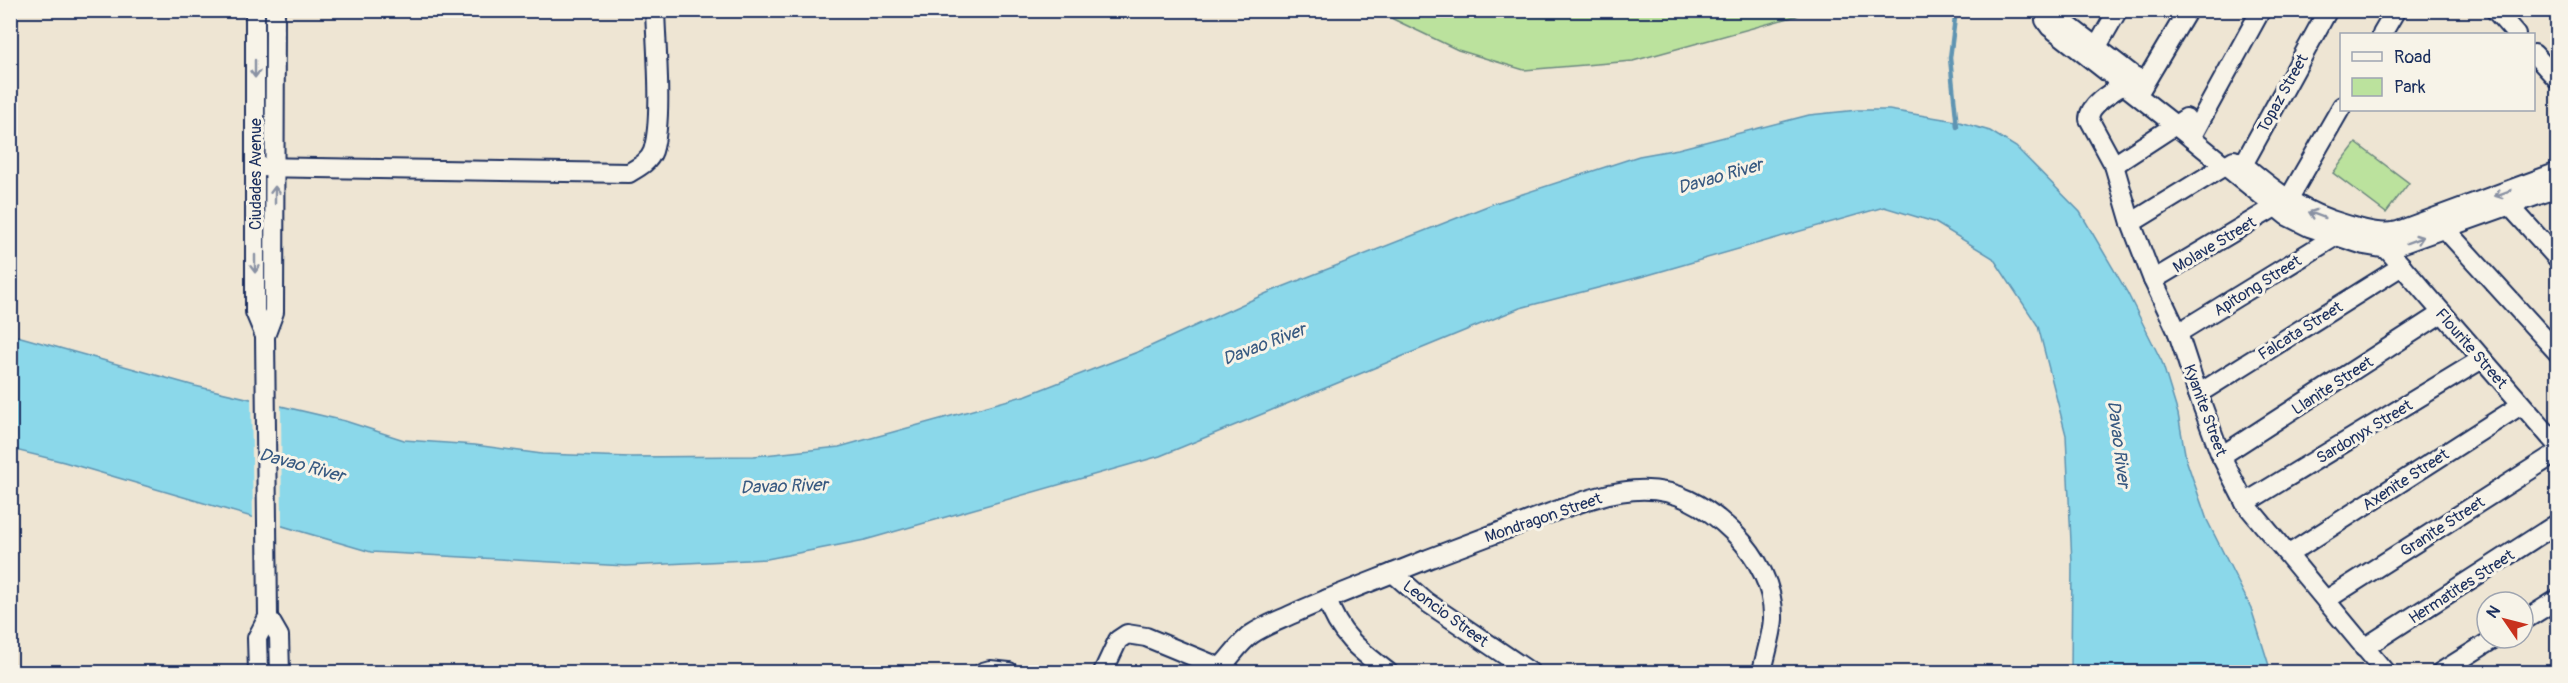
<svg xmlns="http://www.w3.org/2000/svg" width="2568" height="683" viewBox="0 0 2568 683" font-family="Pangolin,sans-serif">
  <rect width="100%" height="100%" fill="#eee5d3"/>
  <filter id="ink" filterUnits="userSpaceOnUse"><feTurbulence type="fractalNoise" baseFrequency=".0167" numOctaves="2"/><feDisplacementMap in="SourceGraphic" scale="12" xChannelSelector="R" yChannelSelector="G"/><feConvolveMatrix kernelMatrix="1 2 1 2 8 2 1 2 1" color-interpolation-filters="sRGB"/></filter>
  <g filter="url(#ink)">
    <g fill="#bbe29d" stroke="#6b887e" stroke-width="1.5">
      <polygon points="1382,11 1807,11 1796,16 1633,61 1524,70 1458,50 1393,19"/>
      <polygon points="2356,143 2409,183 2386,213 2333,173"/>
    </g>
    <polygon fill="#8bd8ea" stroke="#5e94b2" stroke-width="1.5" points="1858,110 1889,110 1956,121 1990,131 2016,147 2080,212 2127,292 2162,362 2178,414 2186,459 2207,520 2251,608 2271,672 2071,672 2072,563 2066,435 2038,326 1993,258 1934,222 1884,207 1648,275 1520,308 1160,456 865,540 767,559 626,566 371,552 64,462 11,449 10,334 195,386 345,421 404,440 475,445 542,454 630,457 754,456 839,447 1027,395 1140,351 1267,293 1495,203 1639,156 1678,149 1809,115"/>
    <polygon fill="#eee5d3" points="251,396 281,403 282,529 253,521"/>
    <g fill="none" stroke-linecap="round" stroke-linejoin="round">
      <polyline stroke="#5e94b2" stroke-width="4.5" points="1956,10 1950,58 1957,127"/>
      <defs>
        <g id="minor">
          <polyline points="255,10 255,312 265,336"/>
          <polyline points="2047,10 2045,20 2050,27 2175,125 2287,216 2309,227 2364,245 2387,249 2558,188"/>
          <polyline points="2495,10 2516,34"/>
          <polyline points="2051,12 2143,83"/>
          <polyline points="2382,34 2396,10"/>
          <polyline points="2534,54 2558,80"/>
          <polyline points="2091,57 2118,10"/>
          <path d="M2136,77C2122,87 2089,101 2089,119L2114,165L2131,223L2153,280L2178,333L2198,394L2221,456L2245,503L2385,672"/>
          <polyline points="2138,94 2188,10"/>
          <polyline points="2191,138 2261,10"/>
          <path d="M2239,161C2277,193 2299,211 2347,225C2365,230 2380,235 2398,231L2558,172"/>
          <polyline points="2114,165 2186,118"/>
          <path d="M255,167L629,173C639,167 649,162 653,151C663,118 656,47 655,10"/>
          <polyline points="2238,174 2328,10"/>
          <polyline points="2288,200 2342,106"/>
          <polyline points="2510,206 2558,259"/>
          <polyline points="2131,223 2234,160"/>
          <polyline points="2446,230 2558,353"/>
          <polyline points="2387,249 2558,446"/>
          <polyline points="2153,280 2275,207"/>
          <polyline points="2178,333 2336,236"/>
          <polyline points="2198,394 2402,266"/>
          <polyline points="2221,456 2442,313"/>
          <polyline points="2245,503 2482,359"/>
          <polyline points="2289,554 2521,405"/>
          <polyline points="1393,573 1425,601 1530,672"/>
          <path d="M1327,599C1339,635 1359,650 1388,672"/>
          <polyline points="2326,600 2558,452"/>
          <polyline points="268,617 279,636 280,672"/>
          <polyline points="2523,621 2558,599"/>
          <polyline points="2364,648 2558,523"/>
          <path d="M1221,667C1231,657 1240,642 1252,634C1265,625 1283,619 1297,612C1340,593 1384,577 1428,559C1465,545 1502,531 1539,517C1616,489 1668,467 1735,534C1757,556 1774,587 1773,619C1772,636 1765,656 1762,672"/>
          <polyline points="258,672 257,638 268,617 265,336 274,312 275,10"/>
          <polyline points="983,672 990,670 1009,672"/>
          <polyline points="1103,672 1118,640 1127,634 1146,637 1231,672"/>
          <polyline points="2441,672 2495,638"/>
        </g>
      </defs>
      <use href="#minor" stroke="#1b2f5e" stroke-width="22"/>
      <use href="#minor" stroke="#f7f3e8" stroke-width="18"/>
    </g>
    <defs><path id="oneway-shaft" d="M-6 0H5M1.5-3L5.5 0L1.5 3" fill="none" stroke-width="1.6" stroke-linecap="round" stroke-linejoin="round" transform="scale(1.5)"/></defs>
    <g stroke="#8991a3">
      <use href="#oneway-shaft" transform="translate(255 69) rotate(90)"/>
      <use href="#oneway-shaft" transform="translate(2503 193) rotate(160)"/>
      <use href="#oneway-shaft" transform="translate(275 195) rotate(-90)"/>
      <use href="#oneway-shaft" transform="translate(2317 215) rotate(-160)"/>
      <use href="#oneway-shaft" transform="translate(2415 240) rotate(-20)"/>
      <use href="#oneway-shaft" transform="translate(255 264) rotate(90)"/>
    </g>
  </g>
  <g text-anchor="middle" stroke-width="6" stroke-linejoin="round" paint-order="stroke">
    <g font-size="16" fill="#1b2f5e" stroke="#f7f3e8">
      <text transform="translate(2282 93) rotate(-61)" y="6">Topaz Street</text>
      <text transform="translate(255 174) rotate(-90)" y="6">Ciudades Avenue</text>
      <text transform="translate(2214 244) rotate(-31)" y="6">Molave Street</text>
      <text transform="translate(2257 285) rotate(-32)" y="6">Apitong Street</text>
      <text transform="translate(2300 330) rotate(-32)" y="6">Falcata Street</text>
      <text transform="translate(2472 348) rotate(49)" y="6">Flourite Street</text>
      <text transform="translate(2332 385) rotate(-33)" y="6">Llanite Street</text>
      <text transform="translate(2206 410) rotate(70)" y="6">Kyanite Street</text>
      <text transform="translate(2364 431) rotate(-31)" y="6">Sardonyx Street</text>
      <text transform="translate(2405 479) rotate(-33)" y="6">Axenite Street</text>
      <text transform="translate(1543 517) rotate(-19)" y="6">Mondragon Street</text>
      <text transform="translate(2442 526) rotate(-33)" y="6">Granite Street</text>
      <text transform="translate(2461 586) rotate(-33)" y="6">Hermatites Street</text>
      <text transform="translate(1446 613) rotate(36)" y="6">Leoncio Street</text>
    </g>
    <g font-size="18" font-style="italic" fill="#375981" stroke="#f7f3e8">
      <text transform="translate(1720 176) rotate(-16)" y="6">Davao River</text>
      <text transform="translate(1264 344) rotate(-21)" y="6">Davao River</text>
      <text transform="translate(2119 444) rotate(83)" y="6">Davao River</text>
      <text transform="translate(302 465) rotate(15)" y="6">Davao River</text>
      <text transform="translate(784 486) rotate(-2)" y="6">Davao River</text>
    </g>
  </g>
  <rect width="2568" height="683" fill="none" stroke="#f7f3e8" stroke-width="36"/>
  <rect x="18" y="18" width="2532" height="647" fill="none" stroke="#1b2f5e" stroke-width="2" filter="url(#ink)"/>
  <rect x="2340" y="33" width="195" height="78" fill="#f7f3e8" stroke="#9fa5b1" stroke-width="1.5"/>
  <rect x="2352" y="52" width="30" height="9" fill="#f7f3e8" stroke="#9fa5b1" stroke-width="1.5"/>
  <text x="2394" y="63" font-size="18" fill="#1b2f5e">Road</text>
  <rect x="2352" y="78" width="30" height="18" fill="#bbe29d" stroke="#9fa5b1" stroke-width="1.5"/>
  <text x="2394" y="93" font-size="18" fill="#1b2f5e">Park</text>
  <g transform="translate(2505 620) rotate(305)"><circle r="28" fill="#f7f3e8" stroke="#9fa5b1" stroke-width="1.5"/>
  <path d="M0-4.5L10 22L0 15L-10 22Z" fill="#c8321e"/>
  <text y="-9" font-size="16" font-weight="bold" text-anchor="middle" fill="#1b2f5e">N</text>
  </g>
</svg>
